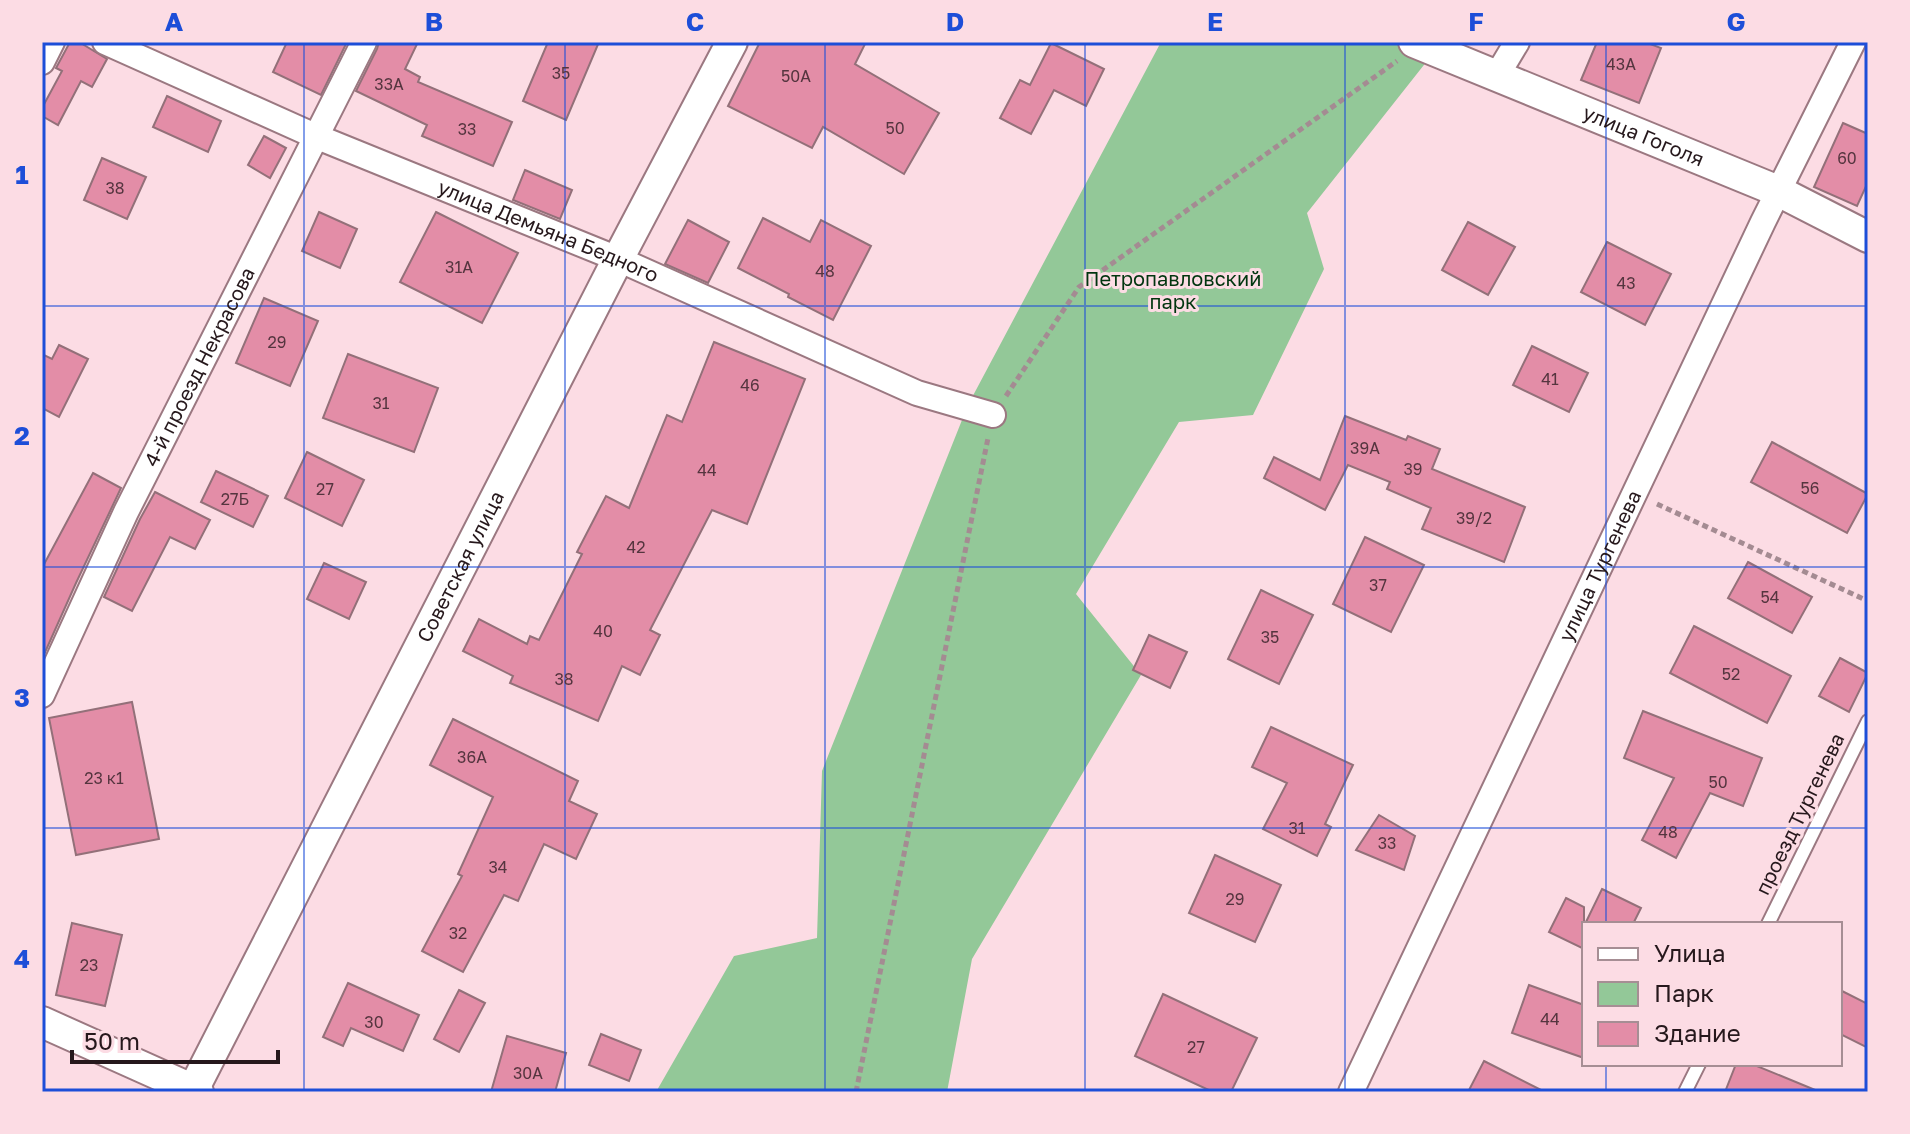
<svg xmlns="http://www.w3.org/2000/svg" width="1910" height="1134" viewBox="0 0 1910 1134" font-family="'Golos Text',sans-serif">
  <rect width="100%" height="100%" fill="#fcdce4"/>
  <polygon fill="#93c898" points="1161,42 1400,42 1431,56 1307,213 1324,269 1253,415 1179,422 1076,594 1141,675 972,959 947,1092 656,1092 734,956 817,938 822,771 968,405"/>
  <g fill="#e38da7" stroke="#937079" stroke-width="2">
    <polygon points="70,42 79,42 107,59 92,87 81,81 58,125 42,116 42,108 62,71 56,68"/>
    <polygon points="287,42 347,42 321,95 273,72"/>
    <polygon points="379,42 418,42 405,69 420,77 418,82 512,122 493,166 422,136 427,125 356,91 377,49"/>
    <polygon points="548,42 599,42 566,120 523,101"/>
    <polygon points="760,42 866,42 855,64 939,113 904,174 823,127 812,148 728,106"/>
    <polygon points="1597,42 1645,42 1661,48 1639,103 1581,80"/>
    <polygon points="1051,43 1104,69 1086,106 1054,90 1031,134 1000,118 1020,80 1030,85"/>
    <polygon points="167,96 221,121 208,152 153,127"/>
    <polygon points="1843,123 1868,134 1868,182 1857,206 1814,187"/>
    <polygon points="264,136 286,148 270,178 248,165"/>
    <polygon points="102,158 146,177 127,219 84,200"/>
    <polygon points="525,170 572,190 560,219 513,200"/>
    <polygon points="319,212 357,229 340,268 302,251"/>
    <polygon points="436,212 518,253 482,323 400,282"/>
    <polygon points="763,218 810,242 821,220 871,246 833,320 788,297 789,294 738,268"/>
    <polygon points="688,220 729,242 708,283 665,264"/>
    <polygon points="1468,222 1515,247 1488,295 1442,270"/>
    <polygon points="1607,242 1671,274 1645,325 1581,292"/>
    <polygon points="264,298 318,321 290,386 236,363"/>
    <polygon points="714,342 805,379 747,524 712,510 650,630 660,635 640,675 622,666 598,721 510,683 513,676 463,651 479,619 527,644 530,636 539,640 582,554 577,552 606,496 629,508 667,415 682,422"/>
    <polygon points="59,345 88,359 59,417 42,408 42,354 52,359"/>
    <polygon points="1532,346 1588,373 1569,412 1513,385"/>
    <polygon points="348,354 438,388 414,452 323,418"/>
    <polygon points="1345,416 1406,440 1408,436 1440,449 1432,469 1525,507 1504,562 1422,529 1431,508 1387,489 1390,482 1348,465 1325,510 1264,478 1274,457 1320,480"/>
    <polygon points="1772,442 1868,494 1847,533 1751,482"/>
    <polygon points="307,452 364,480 342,526 285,498"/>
    <polygon points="216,471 268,496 253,527 201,502"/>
    <polygon points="93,473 121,488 76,583 42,659 42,568"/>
    <polygon points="155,492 210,520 195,549 170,537 132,611 104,597 140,519"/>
    <polygon points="1365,537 1424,565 1391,632 1333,604"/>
    <polygon points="1748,562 1812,597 1792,633 1728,598"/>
    <polygon points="324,563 366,582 349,619 307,599"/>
    <polygon points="1261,590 1313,615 1279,684 1228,659"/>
    <polygon points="1694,626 1791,676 1767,723 1670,673"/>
    <polygon points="1149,635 1187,652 1170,688 1133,670"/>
    <polygon points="1840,658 1868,673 1849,712 1819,696"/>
    <polygon points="132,702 159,839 76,855 49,718"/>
    <polygon points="1643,711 1762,758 1743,806 1710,793 1676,858 1642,840 1674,778 1624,758"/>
    <polygon points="453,719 578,781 569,801 597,814 576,859 544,844 518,901 504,895 463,972 422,951 462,876 458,874 493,797 430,765"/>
    <polygon points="1271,727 1353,765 1325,824 1331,827 1317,856 1263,829 1287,783 1252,767"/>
    <polygon points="1379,815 1415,836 1404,870 1356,850"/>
    <polygon points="1215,855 1281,885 1255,942 1189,913"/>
    <polygon points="1602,889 1641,908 1633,924 1585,924"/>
    <polygon points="1566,898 1584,907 1584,949 1549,932"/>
    <polygon points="72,923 122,935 105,1006 56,995"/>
    <polygon points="348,983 419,1015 403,1051 351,1028 343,1046 323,1037"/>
    <polygon points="1529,985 1584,1005 1584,1058 1512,1033"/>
    <polygon points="459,990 485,1003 459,1052 434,1039"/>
    <polygon points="1840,990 1868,1004 1868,1048 1840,1034"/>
    <polygon points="1163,994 1257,1038 1231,1092 1213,1092 1135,1056"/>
    <polygon points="601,1034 641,1050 629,1081 589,1065"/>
    <polygon points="507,1036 566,1053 555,1092 491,1092"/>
    <polygon points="1484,1061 1545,1092 1468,1092"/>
    <polygon points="1736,1064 1752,1064 1820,1092 1725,1092"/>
  </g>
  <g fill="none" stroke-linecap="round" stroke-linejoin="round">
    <defs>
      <g id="service">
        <polyline points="1768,924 1868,721"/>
        <polyline points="1685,1092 1699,1064"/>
      </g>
      <g id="minor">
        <path id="s1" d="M105,42L315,136L618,259L917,393L993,415"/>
        <polyline points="42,62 52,42"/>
        <polyline points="1496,77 1517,42"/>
        <path id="s2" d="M42,695L126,512L364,42"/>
        <path id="s3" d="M1351,1092L1763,222L1853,42"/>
      </g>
      <g id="tertiary">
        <path id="s4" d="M1414,42L1778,191L1868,237"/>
        <polyline points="42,1022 198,1092"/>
        <path id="s5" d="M192,1092L618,259L732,42"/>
      </g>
    </defs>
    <use href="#service" stroke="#9b7881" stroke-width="16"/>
    <use href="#minor" stroke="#9b7881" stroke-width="28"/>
    <use href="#tertiary" stroke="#9b7881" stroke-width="34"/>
    <g stroke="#a48b92" stroke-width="5" stroke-dasharray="6 4" stroke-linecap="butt">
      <polyline points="1006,396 1079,287 1397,61"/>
      <polyline points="1657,504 1868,601"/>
      <polyline points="856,1092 988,438"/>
    </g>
    <use href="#service" stroke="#fff" stroke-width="12"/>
    <use href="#minor" stroke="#fff" stroke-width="24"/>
    <use href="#tertiary" stroke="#fff" stroke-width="30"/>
  </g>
  <path fill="none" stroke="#1d4ed8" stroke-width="2" stroke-opacity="0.55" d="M304,42V1092M565,42V1092M825,42V1092M1085,42V1092M1345,42V1092M1606,42V924M42,306H1868M42,567H1868M42,828H1868M1606,1064V1092"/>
  <g text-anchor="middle" stroke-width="6" stroke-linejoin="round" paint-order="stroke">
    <g font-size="16" fill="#55353f">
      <text x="1621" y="70">43А</text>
      <text x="561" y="79">35</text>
      <text x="796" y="82">50А</text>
      <text x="389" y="90">33А</text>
      <text x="895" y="134">50</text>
      <text x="467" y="135">33</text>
      <text x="1847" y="164">60</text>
      <text x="115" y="194">38</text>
      <text x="459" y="273">31А</text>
      <text x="825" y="277">48</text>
      <text x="1626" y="289">43</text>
      <text x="277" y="348">29</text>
      <text x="1550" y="385">41</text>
      <text x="750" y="391">46</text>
      <text x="381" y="409">31</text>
      <text x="1365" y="454">39А</text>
      <text x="1413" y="475">39</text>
      <text x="707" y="476">44</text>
      <text x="1810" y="494">56</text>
      <text x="325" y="495">27</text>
      <text x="235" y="505">27Б</text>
      <text x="1474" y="524">39/2</text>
      <text x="636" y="553">42</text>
      <text x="1378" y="591">37</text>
      <text x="1770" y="603">54</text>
      <text x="603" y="637">40</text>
      <text x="1270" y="643">35</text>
      <text x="1731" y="680">52</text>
      <text x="564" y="685">38</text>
      <text x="472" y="763">36А</text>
      <text x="104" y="784">23 к1</text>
      <text x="1718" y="788">50</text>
      <text x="1297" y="834">31</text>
      <text x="1668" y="838">48</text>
      <text x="1387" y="849">33</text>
      <text x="498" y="873">34</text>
      <text x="1235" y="905">29</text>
      <text x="458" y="939">32</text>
      <text x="89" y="971">23</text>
      <text x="1550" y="1025">44</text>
      <text x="374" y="1028">30</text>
      <text x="1196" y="1053">27</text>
      <text x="528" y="1079">30А</text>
    </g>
    <g font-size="20" fill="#26181c" stroke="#fcdce4">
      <text dy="7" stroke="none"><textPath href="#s4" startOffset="248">улица Гоголя</textPath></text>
      <text dy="7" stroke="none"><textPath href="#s1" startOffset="482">улица Демьяна Бедного</textPath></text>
      <text dy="7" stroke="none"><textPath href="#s2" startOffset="364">4-й проезд Некрасова</textPath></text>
      <text dy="7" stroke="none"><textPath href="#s5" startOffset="590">Советская улица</textPath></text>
      <text dy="7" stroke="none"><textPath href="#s3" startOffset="582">улица Тургенева</textPath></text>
      <text transform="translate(1800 814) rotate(-64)" y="7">проезд Тургенева</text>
    </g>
    <g font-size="20" fill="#01350f" stroke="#fcdce4">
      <text x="1173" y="286">Петропавловский<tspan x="1173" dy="23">парк</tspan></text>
    </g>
  </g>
  <rect width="1910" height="1134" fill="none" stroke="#fcdce4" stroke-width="88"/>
  <rect x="1582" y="922" width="260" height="144" fill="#fcdce4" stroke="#a68e94" stroke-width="2"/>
  <rect x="1598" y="948" width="40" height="12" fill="#ffffff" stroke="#a68e94" stroke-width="2"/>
  <text x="1654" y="962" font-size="24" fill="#26181c">Улица</text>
  <rect x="1598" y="982" width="40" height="24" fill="#93c898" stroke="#a68e94" stroke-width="2"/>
  <text x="1654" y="1002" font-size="24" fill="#26181c">Парк</text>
  <rect x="1598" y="1022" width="40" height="24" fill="#e38da7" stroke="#a68e94" stroke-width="2"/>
  <text x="1654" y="1042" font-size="24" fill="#26181c">Здание</text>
  <path d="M72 1050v12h206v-12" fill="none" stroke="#26181c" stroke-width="4"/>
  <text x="84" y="1050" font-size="24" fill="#26181c" stroke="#fcdce4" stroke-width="6" paint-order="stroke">50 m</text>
  <rect x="44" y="44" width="1822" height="1046" fill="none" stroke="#1d4ed8" stroke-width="3"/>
  <g font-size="26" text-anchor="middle" font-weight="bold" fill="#1d4ed8">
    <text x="174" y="31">A</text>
    <text x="434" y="31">B</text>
    <text x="695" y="31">C</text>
    <text x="955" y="31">D</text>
    <text x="1215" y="31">E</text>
    <text x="1476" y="31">F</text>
    <text x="1736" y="31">G</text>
    <text x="22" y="184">1</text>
    <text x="22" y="445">2</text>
    <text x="22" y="707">3</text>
    <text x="22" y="968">4</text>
  </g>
</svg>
